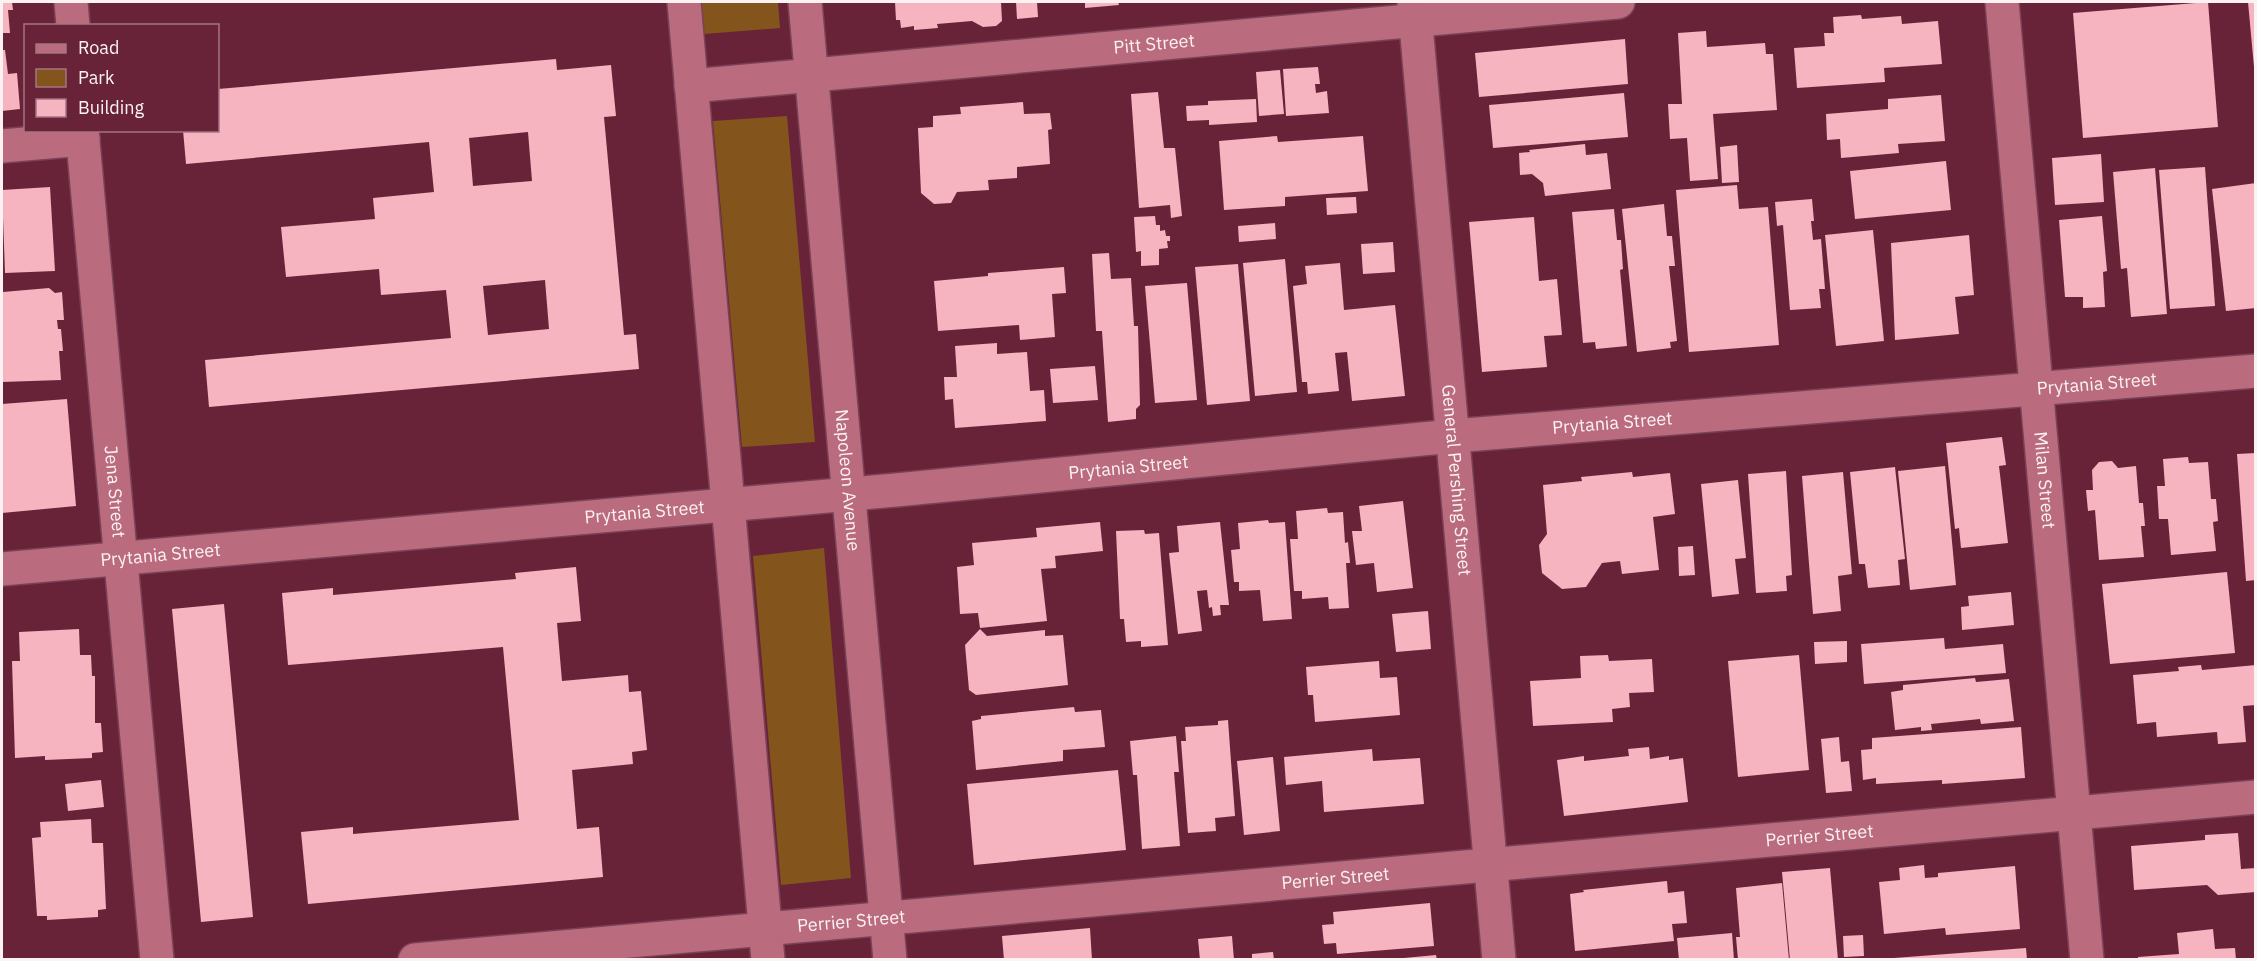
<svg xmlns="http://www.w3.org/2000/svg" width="2257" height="961" viewBox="0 0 2257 961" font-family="'IBM Plex Sans',sans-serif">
  <rect width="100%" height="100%" fill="#692338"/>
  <g fill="#84541d">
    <polygon points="701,2 778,2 780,28 704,34"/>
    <polygon points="787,116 815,442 742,447 713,121"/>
    <polygon points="824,548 851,878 781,885 753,556"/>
  </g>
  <g fill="#f6b3c0" fill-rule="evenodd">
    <polygon points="2,2 12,2 13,10 8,10 10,33 2,33"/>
    <polygon points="895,2 1001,2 1002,21 996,26 983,27 972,21 937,24 938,28 914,30 914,26 901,28 900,20 896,20"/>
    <polygon points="1016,2 1037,2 1038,17 1017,19"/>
    <polygon points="1085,2 1118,2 1119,5 1085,8"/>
    <polygon points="2208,2 2218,127 2083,138 2073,13"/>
    <polygon points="2248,2 2256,2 2256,67 2254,67"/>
    <polygon points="1861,15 1862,19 1901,16 1902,24 1938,21 1942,64 1884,68 1885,82 1797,88 1794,48 1825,46 1824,33 1834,33 1833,17"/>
    <polygon points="1706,31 1707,47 1765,43 1766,54 1773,54 1777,110 1713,114 1718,179 1690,181 1687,138 1670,139 1668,104 1682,104 1678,33"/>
    <polygon points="1625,39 1628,84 1479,97 1475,53"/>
    <polygon points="2,50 5,50 8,74 17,73 20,109 2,111"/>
    <path d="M556,59L557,70L611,65L616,116L604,117L624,335L636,334L639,369L209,407L205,360L451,338L446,290L381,295L379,269L286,277L281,227L375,219L373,198L434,192L429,142L186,164L183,130H218V89ZM528,132L532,181L473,186L469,138ZM545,280L549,329L488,335L483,286Z"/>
    <polygon points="1318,67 1320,84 1315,84 1316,93 1327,91 1329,113 1286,116 1283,69"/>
    <polygon points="1280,70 1284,114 1259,116 1256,72"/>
    <polygon points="1158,92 1164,148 1175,148 1182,216 1171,218 1170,205 1139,208 1131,94"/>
    <polygon points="1624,93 1628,137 1493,148 1489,105"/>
    <polygon points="1941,95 1945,141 1898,144 1899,153 1841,158 1840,139 1827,140 1826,114 1888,109 1888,99"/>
    <polygon points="1256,99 1257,122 1209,125 1209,120 1187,121 1186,106 1208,105 1208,101"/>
    <polygon points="1023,102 1024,114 1050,113 1052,129 1048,130 1050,164 1017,167 1017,178 988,180 989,190 957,192 951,203 934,204 921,193 918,128 933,127 933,116 961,114 960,107"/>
    <polygon points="1277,136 1278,142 1363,136 1368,191 1285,197 1285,206 1224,210 1219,141"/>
    <polygon points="1585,144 1586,155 1607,153 1611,189 1545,196 1543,183 1532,174 1520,175 1519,153 1530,152 1529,150"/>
    <polygon points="1737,145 1739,182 1722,183 1720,147"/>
    <polygon points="2101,154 2104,202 2055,205 2052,158"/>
    <polygon points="1946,161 1951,210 1855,219 1850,171"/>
    <polygon points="2205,167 2215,306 2170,309 2159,170"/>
    <polygon points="2155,168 2167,314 2131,317 2127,268 2121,269 2113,172"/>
    <polygon points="2256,183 2256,308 2226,311 2212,189"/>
    <polygon points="1737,185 1739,209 1768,207 1779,345 1689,352 1676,190"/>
    <polygon points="50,187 55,271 5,273 2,190"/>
    <polygon points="1356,197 1357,213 1327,215 1326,198"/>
    <polygon points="1812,199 1814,221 1811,221 1813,240 1821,239 1825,289 1819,289 1821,308 1790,310 1783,225 1777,226 1775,202"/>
    <polygon points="1664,204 1667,236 1672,236 1675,266 1669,266 1677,341 1670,342 1671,348 1637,352 1622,209"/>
    <polygon points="1614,209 1617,240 1621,240 1623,269 1620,270 1627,346 1596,349 1595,342 1583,343 1572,212"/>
    <polygon points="1155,216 1156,225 1160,225 1160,231 1165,230 1166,236 1170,236 1170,241 1167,241 1168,248 1159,249 1159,265 1141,266 1141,251 1136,252 1134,217"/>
    <polygon points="2102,216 2107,271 2103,272 2105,307 2083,308 2083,297 2065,297 2059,220"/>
    <polygon points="1534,217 1539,281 1557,279 1562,335 1544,336 1547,367 1482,372 1469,222"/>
    <polygon points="1275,223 1276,239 1239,242 1238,226"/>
    <polygon points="1873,230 1884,341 1836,346 1825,235"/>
    <polygon points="1969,235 1974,295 1955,297 1959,334 1895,340 1891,243"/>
    <polygon points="1393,242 1395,272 1363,274 1361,244"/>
    <polygon points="1109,253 1111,279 1131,278 1134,326 1138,326 1140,405 1136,409 1136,419 1108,422 1102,331 1096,331 1092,254"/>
    <polygon points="1285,259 1297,392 1255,396 1243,263"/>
    <polygon points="1340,263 1344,310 1395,305 1405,396 1352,401 1347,352 1335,353 1339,391 1308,394 1307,382 1302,382 1293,286 1307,284 1305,266"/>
    <polygon points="1238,264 1250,401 1207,405 1195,267"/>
    <polygon points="1064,267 1066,293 1052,294 1055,337 1020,340 1019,325 938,331 934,281 988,276 988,273"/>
    <polygon points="1187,283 1197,400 1155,403 1145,286"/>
    <polygon points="49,288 55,293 62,292 64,320 57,320 58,329 61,329 63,351 59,351 61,380 2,382 2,294 3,292"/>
    <polygon points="997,343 997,354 1027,352 1030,391 1044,390 1046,421 955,428 953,399 945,400 944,377 957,377 955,346"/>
    <polygon points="1095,366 1098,400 1053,403 1050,369"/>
    <polygon points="67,399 76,506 2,513 2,404"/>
    <polygon points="2002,437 2006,465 1999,466 2008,543 1961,548 1959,528 1955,529 1946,443"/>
    <polygon points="2256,453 2256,580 2246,581 2237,454"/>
    <polygon points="2188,457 2189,463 2208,462 2211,499 2216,499 2218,521 2213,522 2216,551 2171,555 2168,519 2159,519 2157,486 2165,486 2163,459"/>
    <polygon points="2112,461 2118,468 2136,466 2139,503 2143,503 2145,526 2141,526 2144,557 2099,560 2095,510 2088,511 2086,490 2093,490 2092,470 2099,462"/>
    <polygon points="1945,466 1956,585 1910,590 1898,471"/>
    <polygon points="1895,467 1905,559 1898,560 1900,585 1868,588 1865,564 1859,564 1850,472"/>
    <polygon points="1786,471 1792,575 1786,576 1787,591 1756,593 1748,474"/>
    <polygon points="1632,472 1633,477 1670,473 1675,514 1653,517 1659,570 1622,574 1620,561 1602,563 1586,587 1562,589 1542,573 1539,545 1547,534 1543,485 1582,481 1581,477"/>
    <polygon points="1843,472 1852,574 1838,576 1841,611 1813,614 1802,476"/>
    <polygon points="1738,480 1746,558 1735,559 1739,594 1712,597 1701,484"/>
    <polygon points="1403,501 1413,588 1377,592 1374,563 1356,565 1352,531 1362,531 1359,506"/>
    <polygon points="1327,508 1328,513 1343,512 1345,543 1348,542 1350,563 1346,563 1349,608 1329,609 1328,597 1302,599 1302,591 1294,591 1290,539 1298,539 1296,511"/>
    <polygon points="1268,520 1269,523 1285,522 1292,619 1263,621 1260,590 1239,591 1239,582 1234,582 1231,550 1240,549 1238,523"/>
    <polygon points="1100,522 1103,551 1055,556 1056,568 1041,569 1047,621 980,628 978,613 960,614 957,567 974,565 972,543 1037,537 1036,528"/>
    <polygon points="1220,522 1229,605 1220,605 1221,615 1213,616 1212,607 1209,608 1207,590 1197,591 1202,631 1178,634 1169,553 1179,552 1177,526"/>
    <polygon points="1144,530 1145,534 1159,533 1168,645 1141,647 1141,641 1126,642 1124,619 1120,619 1116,531"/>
    <polygon points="1693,546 1695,575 1679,576 1678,547"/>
    <polygon points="576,567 581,621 557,623 562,681 628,675 629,692 641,691 647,750 632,752 633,764 572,770 577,829 599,827 603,877 308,904 301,832 353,827 353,834 519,820 503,647 288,665 282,593 333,588 333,595 516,579 515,573"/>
    <polygon points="2227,572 2235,653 2110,664 2102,584"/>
    <polygon points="2011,592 2014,625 1962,630 1961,607 1969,606 1968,596"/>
    <polygon points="224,604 253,917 201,922 172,609"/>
    <polygon points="1428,611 1431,649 1396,652 1392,614"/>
    <polygon points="79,629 80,655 91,655 92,676 95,676 95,723 101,723 103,752 92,753 92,758 45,760 45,756 15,758 12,661 20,661 19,632"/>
    <polygon points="980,629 987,636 1045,630 1045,636 1063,635 1068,685 976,695 969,690 965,645"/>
    <polygon points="1944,638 1945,649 2003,644 2006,673 1864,684 1861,644"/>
    <polygon points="1847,641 1847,662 1815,664 1814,642"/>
    <polygon points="1608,655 1609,661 1652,659 1654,692 1629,693 1630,707 1612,709 1613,722 1533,726 1530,681 1581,678 1580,656"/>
    <polygon points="1799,655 1809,770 1738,777 1728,661"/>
    <polygon points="1379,661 1380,678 1397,677 1400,715 1315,722 1313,695 1308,695 1306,667"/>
    <polygon points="2201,665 2202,670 2256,665 2256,705 2243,706 2246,742 2218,744 2217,732 2157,737 2156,722 2137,724 2133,675 2179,671 2178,667"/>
    <polygon points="1975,678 1976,682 2009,679 2014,721 1981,724 1980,719 1931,724 1932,730 1921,731 1921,727 1895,730 1891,692 1903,690 1903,685"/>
    <polygon points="1074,707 1075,712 1101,710 1105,747 1063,750 1063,761 976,770 972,721 981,719 981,716"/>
    <polygon points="1228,720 1235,816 1215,818 1216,831 1188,833 1181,741 1186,741 1185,727 1218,725 1218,721"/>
    <polygon points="2021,727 2025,778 1942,784 1942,780 1876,784 1876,778 1863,780 1861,750 1872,749 1872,738"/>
    <polygon points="1176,736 1179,772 1174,772 1180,846 1142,849 1137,775 1133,775 1130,741"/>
    <polygon points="1839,737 1841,762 1849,761 1852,791 1826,793 1821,739"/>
    <polygon points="1649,747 1650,759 1669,756 1669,760 1683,758 1688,802 1564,816 1557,760 1584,756 1584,761 1629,756 1628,749"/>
    <polygon points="1372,749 1373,761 1420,758 1424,804 1324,812 1322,781 1286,785 1284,757"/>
    <polygon points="1273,757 1280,831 1244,835 1237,761"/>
    <polygon points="1118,770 1126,850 974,865 967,784"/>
    <polygon points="101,780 104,807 68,811 65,784"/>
    <polygon points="91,819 92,843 103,843 106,909 98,910 98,917 47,920 47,916 37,916 32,838 41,837 40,822"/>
    <polygon points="2238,833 2241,869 2256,868 2256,892 2218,895 2207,885 2134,890 2131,846 2205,840 2205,835"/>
    <polygon points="1924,865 1925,878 1938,877 1938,873 2015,866 2020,929 1946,935 1945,928 1884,934 1879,882 1900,880 1899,868"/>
    <polygon points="1830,868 1838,960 1790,960 1782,872"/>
    <polygon points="1667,881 1668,893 1684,891 1687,923 1672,924 1674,941 1575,951 1570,894 1584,892 1583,890"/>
    <polygon points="1782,883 1789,960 1738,960 1736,937 1740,937 1736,888"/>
    <polygon points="1430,903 1434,946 1337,954 1336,943 1324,944 1322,925 1334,924 1333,912"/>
    <polygon points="1090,928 1092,960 1004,960 1002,936"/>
    <polygon points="2213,929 2215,949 2235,948 2236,960 2138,960 2138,957 2179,954 2177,933"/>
    <polygon points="1732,933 1734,960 1679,960 1677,938"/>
    <polygon points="1863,935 1864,956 1844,957 1843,936"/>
    <polygon points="1232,936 1234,960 1200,960 1198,939"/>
    <polygon points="2026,948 2027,960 1894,960 1894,958"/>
    <polygon points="1273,952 1274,960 1252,960 1252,954"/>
    <polygon points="1436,955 1437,960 1404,960 1404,958"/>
  </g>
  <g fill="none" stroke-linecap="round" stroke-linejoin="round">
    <defs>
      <g id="street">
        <polyline points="71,2 73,26"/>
        <path id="s1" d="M1414,2L1499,960"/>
        <path id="s2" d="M2002,2L2087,960"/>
        <path id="s3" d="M691,86L1618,2"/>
        <path id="s4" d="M82,130L157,960"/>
        <polyline points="2,146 83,139"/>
        <path id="s5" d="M2,569L896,490L1453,436L2256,371"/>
        <path id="s6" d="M415,960L2256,797"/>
      </g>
      <g id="secondary">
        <polyline points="684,2 768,960"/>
        <path id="s7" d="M805,2L890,960"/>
      </g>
    </defs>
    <use href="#street" stroke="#794256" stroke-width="36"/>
    <use href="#secondary" stroke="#794256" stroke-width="36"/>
    <use href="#street" stroke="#ba6b7e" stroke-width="33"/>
    <use href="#secondary" stroke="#ba6b7e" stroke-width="33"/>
  </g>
  <g text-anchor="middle" stroke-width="6" stroke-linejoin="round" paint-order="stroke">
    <g font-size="18" fill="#fbf2f3" stroke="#692338">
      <text dy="6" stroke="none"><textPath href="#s3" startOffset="465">Pitt Street</textPath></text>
      <text dy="6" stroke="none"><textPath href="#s5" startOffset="2103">Prytania Street</textPath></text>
      <text dy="6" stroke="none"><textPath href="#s5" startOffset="1617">Prytania Street</textPath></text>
      <text dy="6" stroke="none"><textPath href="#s5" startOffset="1131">Prytania Street</textPath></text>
      <text dy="6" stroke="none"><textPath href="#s1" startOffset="480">General Pershing Street</textPath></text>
      <text dy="6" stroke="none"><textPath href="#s7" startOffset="480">Napoleon Avenue</textPath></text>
      <text dy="6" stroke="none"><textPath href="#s2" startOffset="480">Milan Street</textPath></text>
      <text dy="6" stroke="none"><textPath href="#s4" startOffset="363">Jena Street</textPath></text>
      <text dy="6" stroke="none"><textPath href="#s5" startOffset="645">Prytania Street</textPath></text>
      <text dy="6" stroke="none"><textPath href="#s5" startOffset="159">Prytania Street</textPath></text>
      <text dy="6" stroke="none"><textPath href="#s6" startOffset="1410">Perrier Street</textPath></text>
      <text dy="6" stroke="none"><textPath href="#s6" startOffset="924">Perrier Street</textPath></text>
      <text dy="6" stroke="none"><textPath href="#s6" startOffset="438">Perrier Street</textPath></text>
    </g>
  </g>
  <rect width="2257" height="961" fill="none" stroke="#fbf2f3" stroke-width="6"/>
  <rect x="24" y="24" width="195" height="108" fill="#692338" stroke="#a37683" stroke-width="1.5"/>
  <rect x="36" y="44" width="30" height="9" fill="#ba6b7e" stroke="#a37683" stroke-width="1.5"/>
  <text x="78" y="54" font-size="18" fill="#fbf2f3">Road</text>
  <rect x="36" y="69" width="30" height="18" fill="#84541d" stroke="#a37683" stroke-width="1.5"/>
  <text x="78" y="84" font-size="18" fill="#fbf2f3">Park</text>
  <rect x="36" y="99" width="30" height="18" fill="#f6b3c0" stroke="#a37683" stroke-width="1.5"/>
  <text x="78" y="114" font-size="18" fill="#fbf2f3">Building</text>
</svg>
